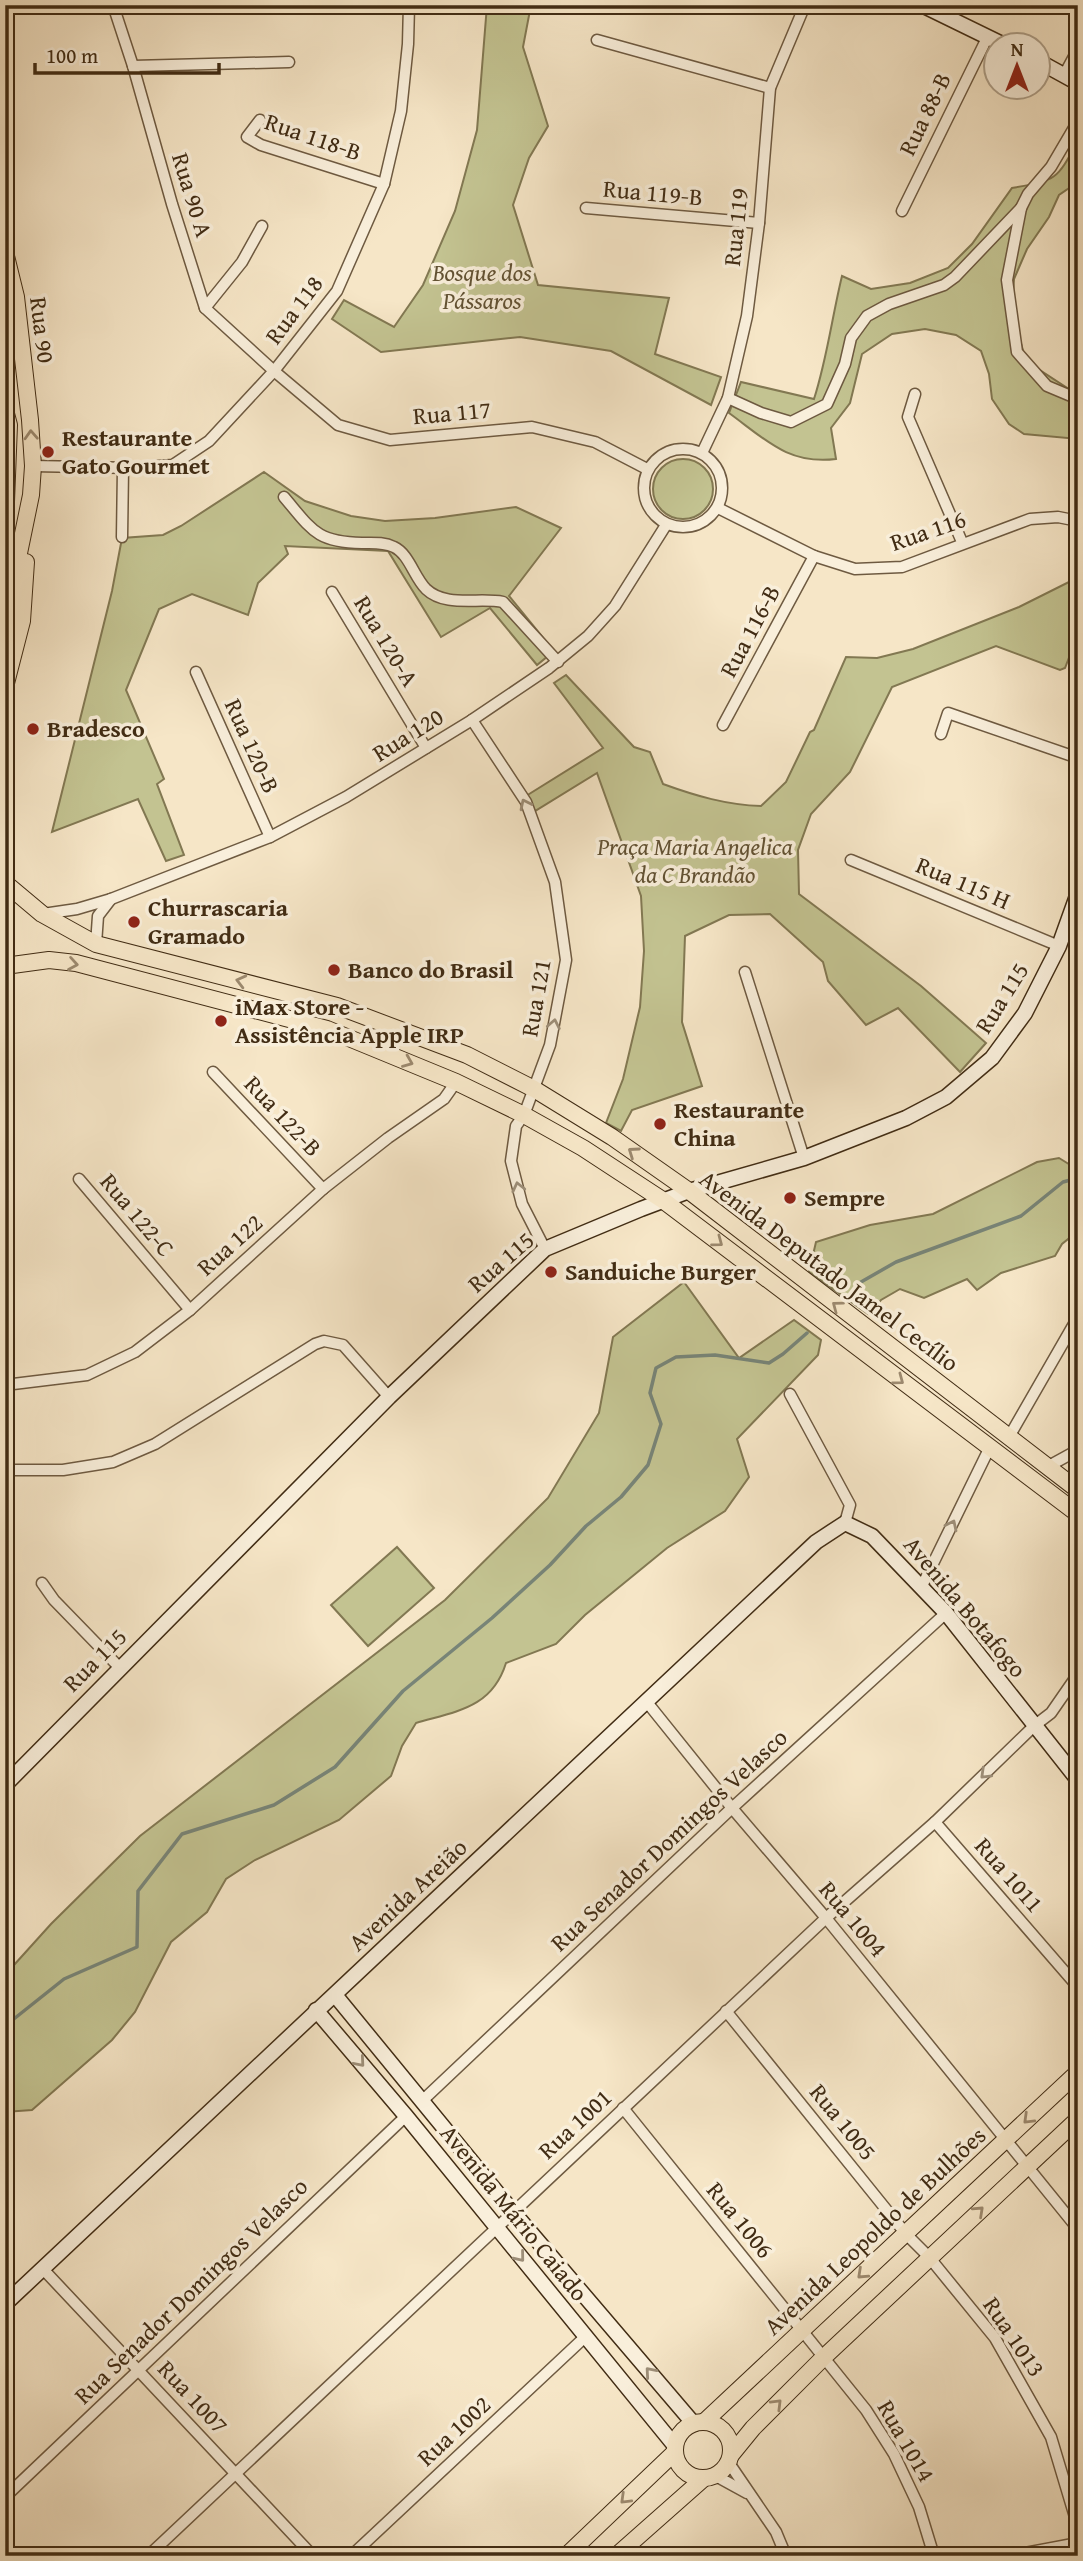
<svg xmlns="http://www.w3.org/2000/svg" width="1083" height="2561" viewBox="0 0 1083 2561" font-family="'Gentium Book Plus',serif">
  <rect width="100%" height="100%" fill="#f6e6c7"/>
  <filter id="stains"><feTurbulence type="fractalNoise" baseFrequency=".00286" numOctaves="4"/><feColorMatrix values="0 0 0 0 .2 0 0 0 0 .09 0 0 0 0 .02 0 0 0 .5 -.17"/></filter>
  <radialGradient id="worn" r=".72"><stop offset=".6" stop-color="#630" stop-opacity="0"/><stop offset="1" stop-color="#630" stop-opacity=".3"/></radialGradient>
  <g fill="#c3c391" stroke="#827852" stroke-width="2">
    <polygon points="487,5 531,5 523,47 548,126 529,158 513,205 538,285 669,298 655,354 721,377 711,405 611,351 520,337 381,352 332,319 344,300 394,327 423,285 455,211 477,130"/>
    <path d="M1078,141V182L1059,195L1049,217L1027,249L1014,279L1012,312L1026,361L1078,395V439L1024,434L1009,424L992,399L989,374L981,351L956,335L925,329L892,334L862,354L850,403L831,428L836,459C788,465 765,439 729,413L741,382L814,399C827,359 832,317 842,276L871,289L910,283L948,268L972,244L1012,188C1057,180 1056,181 1078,141Z"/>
    <circle cx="683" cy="489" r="30"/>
    <polygon points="264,472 305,501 351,516 385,521 435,518 516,507 561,528 509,596 554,651 537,665 490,608 441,637 388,551 285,546 288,554 258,583 248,615 192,594 159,609 126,690 164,779 157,784 184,855 166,861 138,799 52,832 112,591 122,538 163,535 181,526"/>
    <path d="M1078,557V634L1065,668L1060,670L996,646L892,687L850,772L811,814L798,850L799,894L921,986L986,1043L960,1072L898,1008L866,1025L828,981L823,962L770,914L729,915L685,936L682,1022L702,1086L632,1110L621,1131L606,1123L623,1079L640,1007L644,951L641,896L597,773L535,811L526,796L603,748L554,683L566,675L634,747L650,752L663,784C696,796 727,805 761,806L786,782L810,732L814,730L846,657L877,658L913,649L1019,607L1071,581Z"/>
    <polygon points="1059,1158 1072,1166 1078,1164 1078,1231 1062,1244 1055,1256 1001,1273 977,1290 967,1279 924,1298 900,1289 881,1300 868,1314 809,1272 816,1242 870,1225 933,1214 1037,1162"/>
    <path d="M684,1282L739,1358L794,1320L821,1340L818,1355L737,1439L749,1477L725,1511L667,1548L585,1615L556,1644L506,1663C492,1708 457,1711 416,1723L402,1746L391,1776L339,1820L255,1860L226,1879L207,1912L171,1942L135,2012L112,2040L32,2110L5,2112V1975L51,1924L140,1836L445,1600L548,1498L599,1413L613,1337Z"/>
    <polygon points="397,1547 434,1588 368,1646 331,1605"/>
  </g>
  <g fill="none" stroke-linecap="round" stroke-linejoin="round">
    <g stroke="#788477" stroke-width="3.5">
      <polyline points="861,1282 896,1262 1021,1216 1063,1182 1078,1178"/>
      <polyline points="5,2026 64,1979 137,1947 138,1891 182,1834 274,1805 335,1767 403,1691 492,1618 550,1565 586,1526 621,1497 648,1465 661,1424 650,1393 656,1368 676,1357 715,1355 769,1363 783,1354 807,1333"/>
    </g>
    <defs>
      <g id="street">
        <polyline points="113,5 133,66 172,204 205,308 274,371 338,425 390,440 532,427 595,442 647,469"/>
        <polyline points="597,40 770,88"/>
        <polyline points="133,66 289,62"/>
        <polyline points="1064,75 1078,49"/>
        <polyline points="260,120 247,137 261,145 384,184"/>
        <polyline points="586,208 759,223"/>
        <polyline points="1021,208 1007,280 1017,352 1047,386 1078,399"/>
        <polyline points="902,211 988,36"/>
        <polyline points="205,308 242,262 262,226"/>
        <polyline points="915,394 908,417 962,542"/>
        <polyline points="728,398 761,413 791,422 827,404 845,364 851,338 867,316 889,304 944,285 955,277 1021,208 1028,194 1051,167 1078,121"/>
        <circle cx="683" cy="488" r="39"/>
        <polyline points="702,453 728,398 747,316 759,223 770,88 805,5"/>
        <polyline points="33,466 134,468 173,465 209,441 274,371 337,291 384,184 401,111 408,44 409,5"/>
        <path d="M284,497C312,530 316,542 362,543C373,543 384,542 394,547C409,554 414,577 426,589C446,608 479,597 503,602L558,662"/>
        <polyline points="718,508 814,556 855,569 902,567 1030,519 1058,517 1078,521"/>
        <polyline points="122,537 123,468"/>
        <polyline points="332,592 426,748"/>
        <polyline points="196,672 270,837"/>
        <polyline points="472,720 526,802 555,882 566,960 550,1045 524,1115 516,1126 511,1161 522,1204 545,1249"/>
        <polyline points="723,725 814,556"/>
        <polyline points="941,734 948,713 1078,758"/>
        <polyline points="851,860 1059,946"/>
        <polyline points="43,914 77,909 111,899 270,837 346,797 472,720 549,668 588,636 615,606 666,525"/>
        <polyline points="96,944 98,916 111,899"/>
        <polyline points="745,972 804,1158"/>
        <polyline points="213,1072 323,1189"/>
        <polyline points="79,1179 190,1310"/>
        <polyline points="5,1385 87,1375 135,1352 190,1310 323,1189 388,1138 444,1099 456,1082"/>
        <polyline points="790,1394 850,1505 845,1523"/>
        <polyline points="1009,1437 1078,1317"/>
        <polyline points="1047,1467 1078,1450"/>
        <polyline points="5,1470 63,1470 113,1462 155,1444 315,1344 324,1341 343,1345 389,1397"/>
        <polyline points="42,1583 54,1600 120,1668"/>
        <polyline points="922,1586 989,1449"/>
        <polyline points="646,1701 732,1808 826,1918 1078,2229"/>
        <polyline points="935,1822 1078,1987"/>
        <polyline points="726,2011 906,2234 929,2257 995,2338 1051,2437 1078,2527"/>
        <polyline points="422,2101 732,1808 946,1613"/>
        <polyline points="623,2108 866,2410 894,2454 919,2507 934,2556"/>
        <polyline points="42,2268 313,2556"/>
        <polyline points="729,2463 776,2532 786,2556"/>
        <polyline points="716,2476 747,2493"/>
        <polyline points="5,2497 406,2116"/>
        <polyline points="148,2556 826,1918 935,1822 1034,1726 1051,1713 1078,1674"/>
        <polyline points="351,2556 585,2337"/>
        <polyline points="1009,2556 1078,2543"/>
      </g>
      <g id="secondary">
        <polyline points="922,5 1006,46"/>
        <polyline points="1038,61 1078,83"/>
        <polyline points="5,1785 389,1397 545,1249 641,1209 689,1191 804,1158 906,1118 946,1097 992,1058 1025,1013 1059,946 1078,893"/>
        <polyline points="335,1995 513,2212 694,2424"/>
        <polyline points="316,2010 406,2116 675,2446"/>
        <polyline points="5,2304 816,1542 845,1523 872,1536 946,1613 1078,1780"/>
      </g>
      <g id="primary">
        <polyline points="5,252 16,297 30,420 33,466 31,495 5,621"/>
        <polyline points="5,410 9,425 5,527"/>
        <polyline points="5,687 22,621 26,562"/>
        <polyline points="5,883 42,914 96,944 337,1006 467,1055 534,1089 612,1137 689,1191 1078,1490"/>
        <polyline points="5,966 49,960 76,963 327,1029 456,1082 524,1115 583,1148 664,1201 1078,1514"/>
        <circle cx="703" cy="2450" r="28"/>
        <polyline points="704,2422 1078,2072"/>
        <polyline points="731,2455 753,2428 823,2358 1078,2119"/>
        <polyline points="566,2556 675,2452"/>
        <polyline points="616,2556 703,2479"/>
      </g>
    </defs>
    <use href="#street" stroke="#6e5a41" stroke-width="13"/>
    <use href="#secondary" stroke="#412c14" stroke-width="17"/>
    <use href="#primary" stroke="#412c14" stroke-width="18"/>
    <use href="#street" stroke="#f9efdb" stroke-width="10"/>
    <use href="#secondary" stroke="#f9efdb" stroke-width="14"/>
    <use href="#primary" stroke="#f6e6c7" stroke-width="16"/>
  </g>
  <defs><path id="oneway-chevron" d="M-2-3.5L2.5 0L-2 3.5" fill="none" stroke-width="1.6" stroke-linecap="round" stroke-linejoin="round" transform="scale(1.75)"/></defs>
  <g stroke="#9c896e">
    <use href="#oneway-chevron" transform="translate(31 435) rotate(-93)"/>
    <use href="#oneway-chevron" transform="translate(73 964) rotate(10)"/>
    <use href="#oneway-chevron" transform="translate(241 981) rotate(-166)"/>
    <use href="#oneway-chevron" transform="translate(408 1062) rotate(22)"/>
    <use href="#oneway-chevron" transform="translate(633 1152) rotate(-145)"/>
    <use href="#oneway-chevron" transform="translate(718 1242) rotate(37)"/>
    <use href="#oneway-chevron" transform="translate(837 1306) rotate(-143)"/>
    <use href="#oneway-chevron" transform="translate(899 1380) rotate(37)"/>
    <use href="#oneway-chevron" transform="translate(1028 2119) rotate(136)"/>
    <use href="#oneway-chevron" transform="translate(979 2211) rotate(-43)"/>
    <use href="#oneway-chevron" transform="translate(862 2274) rotate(137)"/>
    <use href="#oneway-chevron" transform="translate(777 2404) rotate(-45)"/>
    <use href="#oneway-chevron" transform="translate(625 2499) rotate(136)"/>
  </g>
  <g stroke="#9d8e78">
    <use href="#oneway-chevron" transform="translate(525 804) rotate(-116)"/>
    <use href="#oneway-chevron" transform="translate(554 1024) rotate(-79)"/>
    <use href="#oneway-chevron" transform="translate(518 1187) rotate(-103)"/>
    <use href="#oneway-chevron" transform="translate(952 1525) rotate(-64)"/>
    <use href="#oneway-chevron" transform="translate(985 1774) rotate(136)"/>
    <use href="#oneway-chevron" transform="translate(360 2062) rotate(49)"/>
    <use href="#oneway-chevron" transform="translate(520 2257) rotate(51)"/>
    <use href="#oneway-chevron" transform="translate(650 2372) rotate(-131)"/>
  </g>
  <g fill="#8f2418" stroke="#f9efdb" stroke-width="2.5">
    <circle cx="48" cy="452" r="7"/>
    <circle cx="33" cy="729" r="7"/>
    <circle cx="134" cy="922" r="7"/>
    <circle cx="334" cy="970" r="7"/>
    <circle cx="221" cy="1021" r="7"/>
    <circle cx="660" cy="1124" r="7"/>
    <circle cx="790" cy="1198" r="7"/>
    <circle cx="551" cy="1272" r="7"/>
  </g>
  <g text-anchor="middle" stroke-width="7" stroke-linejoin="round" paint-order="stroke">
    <g font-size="24" fill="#412c14" stroke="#f9efdb">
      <text transform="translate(925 114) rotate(-64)" y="8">Rua 88-B</text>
      <text transform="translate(313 137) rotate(19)" y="8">Rua 118-B</text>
      <text transform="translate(653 193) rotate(5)" y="8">Rua 119-B</text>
      <text transform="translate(192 195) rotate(73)" y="8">Rua 90 A</text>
      <text transform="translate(736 227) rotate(-84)" y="8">Rua 119</text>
      <text transform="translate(294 310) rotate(-53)" y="8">Rua 118</text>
      <text transform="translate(42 330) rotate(83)" y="8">Rua 90</text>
      <text transform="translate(452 413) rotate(-5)" y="8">Rua 117</text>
      <text transform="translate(928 531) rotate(-19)" y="8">Rua 116</text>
      <text transform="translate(750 631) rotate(-62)" y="8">Rua 116-B</text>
      <text transform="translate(386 641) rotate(59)" y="8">Rua 120-A</text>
      <text transform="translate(408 735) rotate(-32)" y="8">Rua 120</text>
      <text transform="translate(252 746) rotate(66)" y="8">Rua 120-B</text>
      <text transform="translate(963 883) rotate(23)" y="8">Rua 115 H</text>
      <text transform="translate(536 998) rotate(-80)" y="8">Rua 121</text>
      <text transform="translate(1002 998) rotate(-58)" y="8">Rua 115</text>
      <text transform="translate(283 1116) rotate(47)" y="8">Rua 122-B</text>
      <text transform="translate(137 1215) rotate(50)" y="8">Rua 122-C</text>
      <text transform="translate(230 1245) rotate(-42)" y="8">Rua 122</text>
      <text transform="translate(501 1262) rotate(-41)" y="8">Rua 115</text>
      <text transform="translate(829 1271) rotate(37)" y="8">Avenida Deputado Jamel Cecílio</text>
      <text transform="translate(965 1607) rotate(50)" y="8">Avenida Botafogo</text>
      <text transform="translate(95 1660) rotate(-45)" y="8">Rua 115</text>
      <text transform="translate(669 1840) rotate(-43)" y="8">Rua Senador Domingos Velasco</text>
      <text transform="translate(1009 1875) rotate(49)" y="8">Rua 1011</text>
      <text transform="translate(408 1895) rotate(-43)" y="8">Avenida Areião</text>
      <text transform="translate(853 1919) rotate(50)" y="8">Rua 1004</text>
      <text transform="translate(843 2122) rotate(51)" y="8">Rua 1005</text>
      <text transform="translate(575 2124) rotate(-43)" y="8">Rua 1001</text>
      <text transform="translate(514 2213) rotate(51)" y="8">Avenida Mário Caiado</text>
      <text transform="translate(740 2220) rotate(51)" y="8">Rua 1006</text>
      <text transform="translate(875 2231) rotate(-43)" y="8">Avenida Leopoldo de Bulhões</text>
      <text transform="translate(191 2291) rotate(-44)" y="8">Rua Senador Domingos Velasco</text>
      <text transform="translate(1014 2337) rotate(56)" y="8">Rua 1013</text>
      <text transform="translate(193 2397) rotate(47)" y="8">Rua 1007</text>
      <text transform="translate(454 2431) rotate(-43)" y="8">Rua 1002</text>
      <text transform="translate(906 2441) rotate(60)" y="8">Rua 1014</text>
    </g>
    <g font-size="24" font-style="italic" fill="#625233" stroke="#f9efdb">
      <text x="482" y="281">Bosque dos<tspan x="482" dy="28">Pássaros</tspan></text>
      <text x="695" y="855">Praça Maria Angelica<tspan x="695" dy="28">da C Brandão</tspan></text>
    </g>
    <g font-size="24" font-weight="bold" fill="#412c14" stroke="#f9efdb" text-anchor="start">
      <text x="62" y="446">Restaurante<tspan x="62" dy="28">Gato Gourmet</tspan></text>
      <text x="47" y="737">Bradesco</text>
      <text x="148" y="916">Churrascaria<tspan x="148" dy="28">Gramado</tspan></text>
      <text x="348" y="978">Banco do Brasil</text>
      <text x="235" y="1015">iMax Store -<tspan x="235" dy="28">Assistência Apple IRP</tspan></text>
      <text x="674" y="1118">Restaurante<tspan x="674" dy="28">China</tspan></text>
      <text x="804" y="1206">Sempre</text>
      <text x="565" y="1280">Sanduiche Burger</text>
    </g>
  </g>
  <rect width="1083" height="2561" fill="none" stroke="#f6e6c7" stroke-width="28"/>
  <rect x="7" y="7" width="1069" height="2547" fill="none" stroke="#412c14" stroke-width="3.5"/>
  <rect x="14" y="14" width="1055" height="2533" fill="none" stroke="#412c14" stroke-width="2"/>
  <g transform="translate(1017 66)"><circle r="33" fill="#f9efdb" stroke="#afa18b" stroke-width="2"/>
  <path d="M0-5L12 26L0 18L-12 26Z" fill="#8f2418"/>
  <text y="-10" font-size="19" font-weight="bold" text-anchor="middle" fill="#412c14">N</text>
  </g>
  <path d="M35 63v10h184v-10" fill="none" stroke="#412c14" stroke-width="3.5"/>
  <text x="46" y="63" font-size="21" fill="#412c14" stroke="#f9efdb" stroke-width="5" paint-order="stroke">100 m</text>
  <rect width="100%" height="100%" filter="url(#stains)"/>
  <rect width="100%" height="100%" fill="url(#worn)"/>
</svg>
